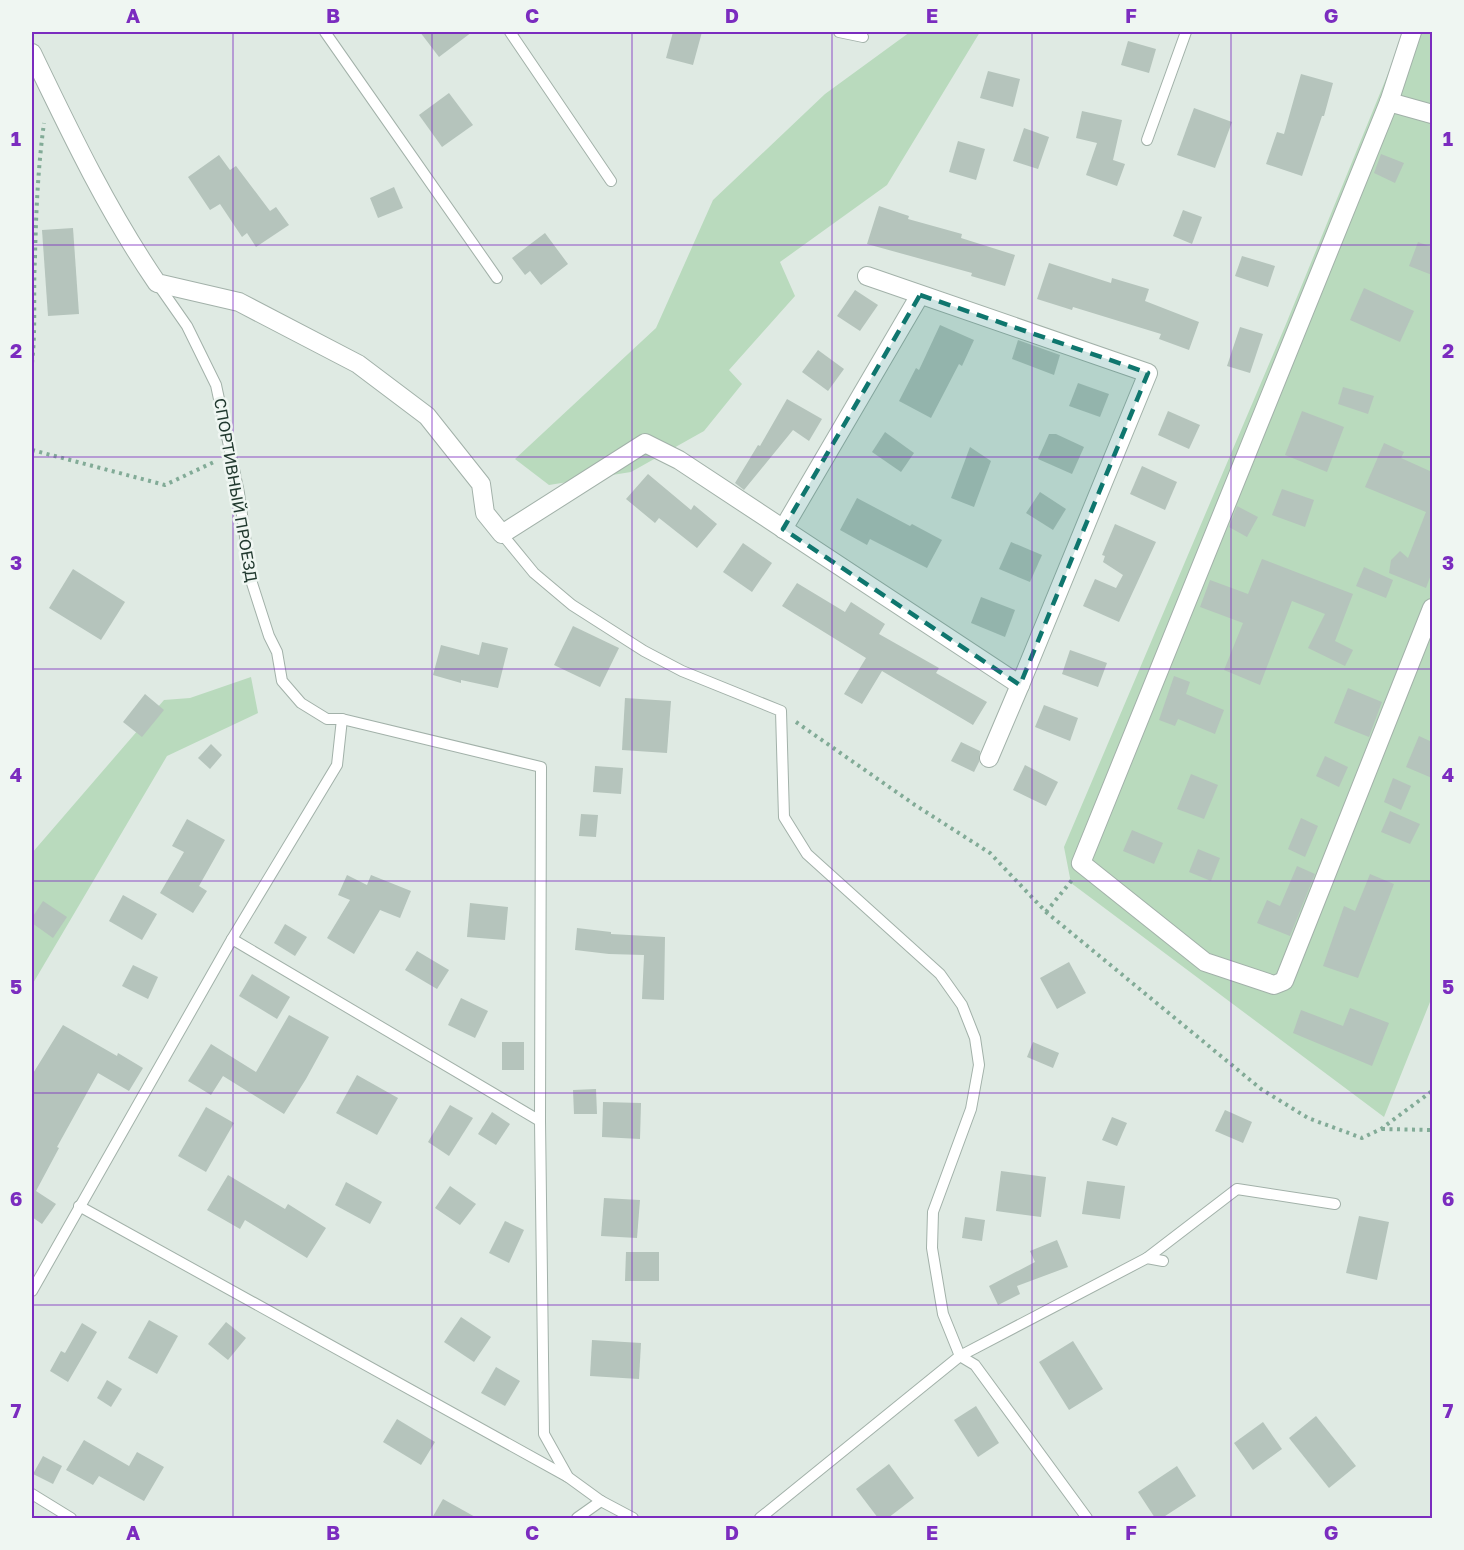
<svg xmlns="http://www.w3.org/2000/svg" width="1464" height="1550" viewBox="0 0 1464 1550" font-family="'Golos Text',sans-serif">
  <rect width="100%" height="100%" fill="#dfeae3"/>
  <g fill="#b9dabd">
    <polygon points="910,32 980,32 887,185 780,262 795,296 729,370 742,384 704,431 631,472 549,485 515,459 656,328 713,200 825,94"/>
    <polygon points="1405,32 1432,32 1432,997 1384,1117 1071,883 1064,847 1286,324"/>
    <polygon points="251,677 258,713 167,756 32,985 32,853 164,700 190,698"/>
  </g>
  <g fill="#b5c4bc">
    <polygon points="420,32 472,32 439,57"/>
    <polygon points="673,32 702,32 693,65 666,58"/>
    <polygon points="1128,41 1156,49 1149,73 1121,65"/>
    <polygon points="988,71 1020,79 1013,107 980,98"/>
    <polygon points="1301,74 1333,83 1324,116 1322,116 1302,176 1266,164 1277,132 1284,134"/>
    <polygon points="449,93 473,125 442,147 419,115"/>
    <polygon points="1194,108 1232,122 1215,168 1177,155"/>
    <polygon points="1082,111 1122,120 1113,160 1125,164 1117,186 1086,175 1097,143 1076,138"/>
    <polygon points="1024,128 1049,137 1038,169 1013,161"/>
    <polygon points="958,141 985,149 976,180 949,172"/>
    <polygon points="1381,154 1404,163 1395,183 1374,173"/>
    <polygon points="219,155 230,170 236,166 270,211 276,207 289,225 256,247 247,233 242,237 220,204 210,210 188,177"/>
    <polygon points="394,187 403,208 378,218 370,198"/>
    <polygon points="879,206 909,216 908,219 962,234 961,238 1015,255 1005,286 971,276 972,273 867,244"/>
    <polygon points="1183,210 1202,217 1192,244 1173,236"/>
    <polygon points="73,228 79,314 48,316 42,230"/>
    <polygon points="545,233 568,264 541,285 530,271 525,275 512,258"/>
    <polygon points="1418,242 1432,247 1432,275 1409,266"/>
    <polygon points="1242,256 1275,266 1268,287 1235,276"/>
    <polygon points="1049,263 1111,283 1112,278 1149,289 1145,301 1199,322 1189,350 1159,339 1161,334 1073,307 1072,310 1037,299"/>
    <polygon points="1364,288 1414,311 1400,342 1350,320"/>
    <polygon points="855,290 878,305 860,331 837,316"/>
    <polygon points="940,325 974,340 962,366 959,364 931,418 899,401 916,368 919,370"/>
    <polygon points="1240,327 1263,334 1250,373 1227,366"/>
    <polygon points="1018,340 1060,355 1054,375 1012,359"/>
    <polygon points="818,350 844,369 828,391 802,372"/>
    <polygon points="1078,383 1109,394 1100,417 1069,406"/>
    <polygon points="1343,387 1374,396 1368,414 1338,404"/>
    <polygon points="787,399 822,419 809,441 793,430 744,490 735,483 758,445 760,446"/>
    <polygon points="1168,411 1200,425 1189,449 1158,435"/>
    <polygon points="1302,411 1344,427 1327,472 1285,455"/>
    <polygon points="885,432 914,453 901,472 872,452"/>
    <polygon points="1049,434 1056,434 1084,447 1072,474 1038,459"/>
    <polygon points="1384,443 1404,452 1401,458 1432,472 1432,572 1426,588 1389,573 1391,560 1400,551 1408,558 1426,512 1365,487"/>
    <polygon points="970,447 991,461 974,507 951,498"/>
    <polygon points="1142,466 1177,482 1165,510 1130,494"/>
    <polygon points="648,474 691,510 694,505 717,524 697,548 659,518 655,523 626,499"/>
    <polygon points="1282,489 1314,500 1305,527 1272,515"/>
    <polygon points="1040,492 1066,509 1053,530 1026,513"/>
    <polygon points="857,498 910,526 912,524 942,540 927,568 870,539 867,545 840,530"/>
    <polygon points="1237,506 1258,517 1247,537 1229,527"/>
    <polygon points="1115,524 1156,542 1119,622 1083,606 1095,579 1116,588 1123,575 1103,562 1105,556 1102,555"/>
    <polygon points="1011,542 1042,555 1030,582 999,569"/>
    <polygon points="743,543 772,563 752,592 723,572"/>
    <polygon points="1262,559 1353,594 1335,641 1353,650 1345,666 1308,648 1325,614 1292,601 1260,685 1224,670 1243,623 1200,607 1210,580 1248,594"/>
    <polygon points="1364,567 1393,580 1386,598 1356,586"/>
    <polygon points="73,569 125,602 101,640 49,608"/>
    <polygon points="797,583 845,612 851,602 885,624 879,634 939,668 936,673 987,702 973,725 882,671 862,704 844,694 866,658 782,606"/>
    <polygon points="981,597 1015,610 1005,637 971,623"/>
    <polygon points="573,626 619,648 600,687 554,665"/>
    <polygon points="482,642 508,648 498,688 461,680 461,683 433,675 441,645 479,655"/>
    <polygon points="1070,650 1107,663 1098,687 1062,674"/>
    <polygon points="1174,676 1190,682 1186,694 1224,710 1215,734 1178,719 1175,726 1159,720"/>
    <polygon points="1348,688 1382,702 1369,737 1334,723"/>
    <polygon points="145,694 164,710 142,737 123,722"/>
    <polygon points="625,698 671,701 667,753 622,750"/>
    <polygon points="1044,705 1078,718 1070,741 1035,727"/>
    <polygon points="1419,736 1432,742 1432,778 1406,767"/>
    <polygon points="961,742 980,751 979,762 974,772 951,761"/>
    <polygon points="211,744 222,755 210,769 198,758"/>
    <polygon points="1325,756 1348,767 1339,787 1316,776"/>
    <polygon points="1025,765 1058,782 1046,806 1013,790"/>
    <polygon points="595,766 623,768 621,794 593,792"/>
    <polygon points="1191,774 1218,785 1204,819 1177,809"/>
    <polygon points="1393,778 1411,786 1401,810 1384,802"/>
    <polygon points="1390,811 1420,824 1410,844 1381,832"/>
    <polygon points="581,814 598,815 596,837 579,836"/>
    <polygon points="1301,818 1318,826 1305,857 1288,849"/>
    <polygon points="187,819 225,840 199,886 207,891 193,913 160,893 184,852 172,846"/>
    <polygon points="1132,830 1163,843 1154,864 1123,851"/>
    <polygon points="1198,849 1220,858 1211,881 1189,872"/>
    <polygon points="1297,866 1315,874 1290,936 1257,923 1267,900 1280,906"/>
    <polygon points="1370,874 1394,884 1358,978 1323,966 1344,906 1355,911"/>
    <polygon points="347,875 367,885 371,875 411,891 400,918 380,910 354,954 327,938 350,900 338,895"/>
    <polygon points="123,895 157,914 142,940 109,921"/>
    <polygon points="43,901 67,917 53,938 32,923 32,918"/>
    <polygon points="470,903 508,907 505,940 467,937"/>
    <polygon points="285,924 307,937 295,956 274,943"/>
    <polygon points="577,928 611,932 611,934 665,937 664,1000 642,999 644,955 609,954 575,950"/>
    <polygon points="417,951 449,970 437,989 405,970"/>
    <polygon points="1069,962 1086,993 1057,1009 1040,978"/>
    <polygon points="133,965 158,977 148,999 122,986"/>
    <polygon points="252,974 290,997 277,1019 239,996"/>
    <polygon points="461,998 488,1011 475,1038 448,1025"/>
    <polygon points="1350,1008 1389,1023 1372,1066 1293,1033 1301,1010 1343,1026"/>
    <polygon points="289,1015 329,1037 306,1079 284,1114 223,1076 211,1095 188,1081 211,1044 256,1072"/>
    <polygon points="63,1025 117,1056 118,1053 143,1068 129,1091 98,1073 57,1147 59,1148 36,1191 56,1204 42,1224 32,1217 32,1075"/>
    <rect x="502" y="1042" width="22" height="28"/>
    <polygon points="1033,1042 1059,1053 1053,1068 1027,1057"/>
    <polygon points="357,1075 398,1098 377,1135 336,1113"/>
    <polygon points="596,1089 597,1114 574,1114 573,1090"/>
    <polygon points="603,1102 641,1103 640,1139 602,1137"/>
    <polygon points="450,1105 473,1118 449,1156 428,1142"/>
    <polygon points="206,1107 234,1123 206,1172 178,1156"/>
    <polygon points="1225,1110 1252,1122 1243,1143 1215,1131"/>
    <polygon points="492,1112 510,1124 496,1145 478,1134"/>
    <polygon points="1112,1117 1127,1123 1117,1146 1102,1140"/>
    <polygon points="1001,1171 1046,1177 1041,1217 996,1211"/>
    <polygon points="228,1175 285,1209 288,1204 326,1228 307,1258 245,1220 240,1229 207,1210"/>
    <polygon points="1087,1181 1125,1186 1120,1219 1082,1214"/>
    <polygon points="346,1182 382,1202 370,1224 335,1205"/>
    <polygon points="450,1186 476,1204 460,1225 435,1208"/>
    <polygon points="604,1198 640,1200 637,1238 601,1236"/>
    <polygon points="1359,1216 1389,1222 1377,1280 1346,1273"/>
    <polygon points="965,1217 985,1220 982,1241 962,1238"/>
    <polygon points="505,1221 524,1230 509,1263 489,1253"/>
    <polygon points="1057,1240 1068,1267 1017,1286 1020,1294 998,1305 989,1286 1035,1262 1030,1251"/>
    <polygon points="626,1252 659,1252 659,1281 625,1281"/>
    <polygon points="461,1317 491,1337 474,1362 444,1342"/>
    <polygon points="149,1320 178,1336 157,1374 128,1358"/>
    <polygon points="226,1322 246,1338 228,1360 208,1344"/>
    <polygon points="82,1323 97,1332 68,1382 50,1371 61,1351 65,1353"/>
    <polygon points="592,1340 641,1343 639,1379 590,1376"/>
    <polygon points="1073,1341 1103,1389 1069,1410 1039,1362"/>
    <polygon points="496,1367 520,1381 505,1406 481,1393"/>
    <polygon points="107,1380 122,1389 111,1407 97,1398"/>
    <polygon points="976,1406 999,1443 978,1457 954,1420"/>
    <polygon points="1316,1416 1356,1466 1329,1488 1289,1438"/>
    <polygon points="397,1419 435,1442 421,1465 383,1442"/>
    <polygon points="1263,1422 1282,1449 1253,1470 1234,1443"/>
    <polygon points="84,1440 129,1466 137,1452 164,1467 144,1501 99,1476 93,1485 66,1470"/>
    <polygon points="43,1456 62,1466 53,1484 33,1474"/>
    <polygon points="889,1464 914,1498 888,1518 878,1518 856,1489"/>
    <polygon points="1177,1466 1196,1496 1162,1518 1155,1518 1138,1492"/>
    <polygon points="443,1499 477,1518 432,1518"/>
  </g>
  <g fill="none" stroke-linecap="round" stroke-linejoin="round">
    <defs>
      <g id="lane">
        <polyline points="325,32 497,278"/>
        <polyline points="510,32 611,181"/>
        <polyline points="839,32 863,37"/>
        <polyline points="1147,140 1186,32"/>
        <polyline points="157,283 187,326 216,385 239,493 251,580 269,636 277,652 282,681 301,703 327,719 342,719 541,767 540,1121 544,1434 568,1477 601,1501 633,1518"/>
        <polyline points="502,534 534,573 572,605 644,651 682,671 781,711 784,817 807,854 940,974 962,1005 975,1038 979,1065 971,1109 933,1212 932,1248 943,1314 960,1356 760,1518"/>
        <polyline points="232,939 540,1121"/>
        <polyline points="79,1206 568,1477"/>
        <polyline points="1147,1258 1237,1189 1335,1204"/>
        <polyline points="32,1291 232,939 337,765 342,719"/>
        <polyline points="960,1356 1147,1258 1163,1261"/>
        <polyline points="960,1356 975,1365 1087,1518"/>
        <polyline points="32,1494 71,1518"/>
        <polyline points="577,1518 601,1501"/>
      </g>
      <g id="street">
        <polyline points="1412,32 1389,102 1081,863 1205,962 1274,985 1284,981 1432,608"/>
        <path d="M32,53C70,132 107,210 157,283L239,302L358,364L427,416L481,484L485,513L502,534L645,443L679,460L1020,685L1148,373L867,276"/>
        <polyline points="1389,102 1432,114"/>
        <polyline points="783,529 920,295"/>
        <polyline points="989,758 1020,685"/>
      </g>
    </defs>
    <use href="#lane" stroke="#a2b1a9" stroke-width="12"/>
    <use href="#street" stroke="#a2b1a9" stroke-width="20"/>
    <g stroke="#82ab97" stroke-width="4" stroke-dasharray="3 4.5" stroke-linecap="butt">
      <path d="M32,363C36,328 33,292 35,257C36,212 38,167 44,123"/>
      <polyline points="32,450 165,485 216,461"/>
      <polyline points="796,722 915,805 990,853 1046,912 1261,1089 1308,1118 1362,1138 1381,1129 1432,1091"/>
      <polyline points="1046,912 1072,880"/>
      <polyline points="1382,1129 1432,1130"/>
    </g>
    <use href="#lane" stroke="#fff" stroke-width="10"/>
    <use href="#street" stroke="#fff" stroke-width="18"/>
  </g>
  <path fill="#0f766e" fill-opacity="0.2" stroke="#0f766e" stroke-width="4.5" stroke-dasharray="12 8" stroke-linejoin="round" d="M920,295L1148,373L1020,685L783,529Z"/>
  <path fill="none" stroke="#7b2cbf" stroke-width="1.5" stroke-opacity="0.55" d="M233,32V1518M432,32V1518M632,32V1518M832,32V1518M1032,32V1518M1231,32V1518M32,245H1432M32,457H1432M32,669H1432M32,881H1432M32,1093H1432M32,1305H1432"/>
  <g text-anchor="middle" stroke-width="5" stroke-linejoin="round" paint-order="stroke">
    <g font-size="16" fill="#21392f" stroke="#eff6f2">
      <text transform="translate(236 490) rotate(80)" y="6">СПОРТИВНЫЙ ПРОЕЗД</text>
    </g>
  </g>
  <rect width="1464" height="1550" fill="none" stroke="#eff6f2" stroke-width="66"/>
  <rect x="33" y="33" width="1398" height="1484" fill="none" stroke="#7b2cbf" stroke-width="2"/>
  <g font-size="20" text-anchor="middle" font-weight="bold" fill="#7b2cbf">
    <text x="133" y="23">A</text>
    <text x="333" y="23">B</text>
    <text x="532" y="23">C</text>
    <text x="732" y="23">D</text>
    <text x="932" y="23">E</text>
    <text x="1131" y="23">F</text>
    <text x="1331" y="23">G</text>
    <text x="16" y="146">1</text>
    <text x="1448" y="146">1</text>
    <text x="16" y="358">2</text>
    <text x="1448" y="358">2</text>
    <text x="16" y="570">3</text>
    <text x="1448" y="570">3</text>
    <text x="16" y="782">4</text>
    <text x="1448" y="782">4</text>
    <text x="16" y="994">5</text>
    <text x="1448" y="994">5</text>
    <text x="16" y="1206">6</text>
    <text x="1448" y="1206">6</text>
    <text x="16" y="1418">7</text>
    <text x="1448" y="1418">7</text>
    <text x="133" y="1540">A</text>
    <text x="333" y="1540">B</text>
    <text x="532" y="1540">C</text>
    <text x="732" y="1540">D</text>
    <text x="932" y="1540">E</text>
    <text x="1131" y="1540">F</text>
    <text x="1331" y="1540">G</text>
  </g>
</svg>
